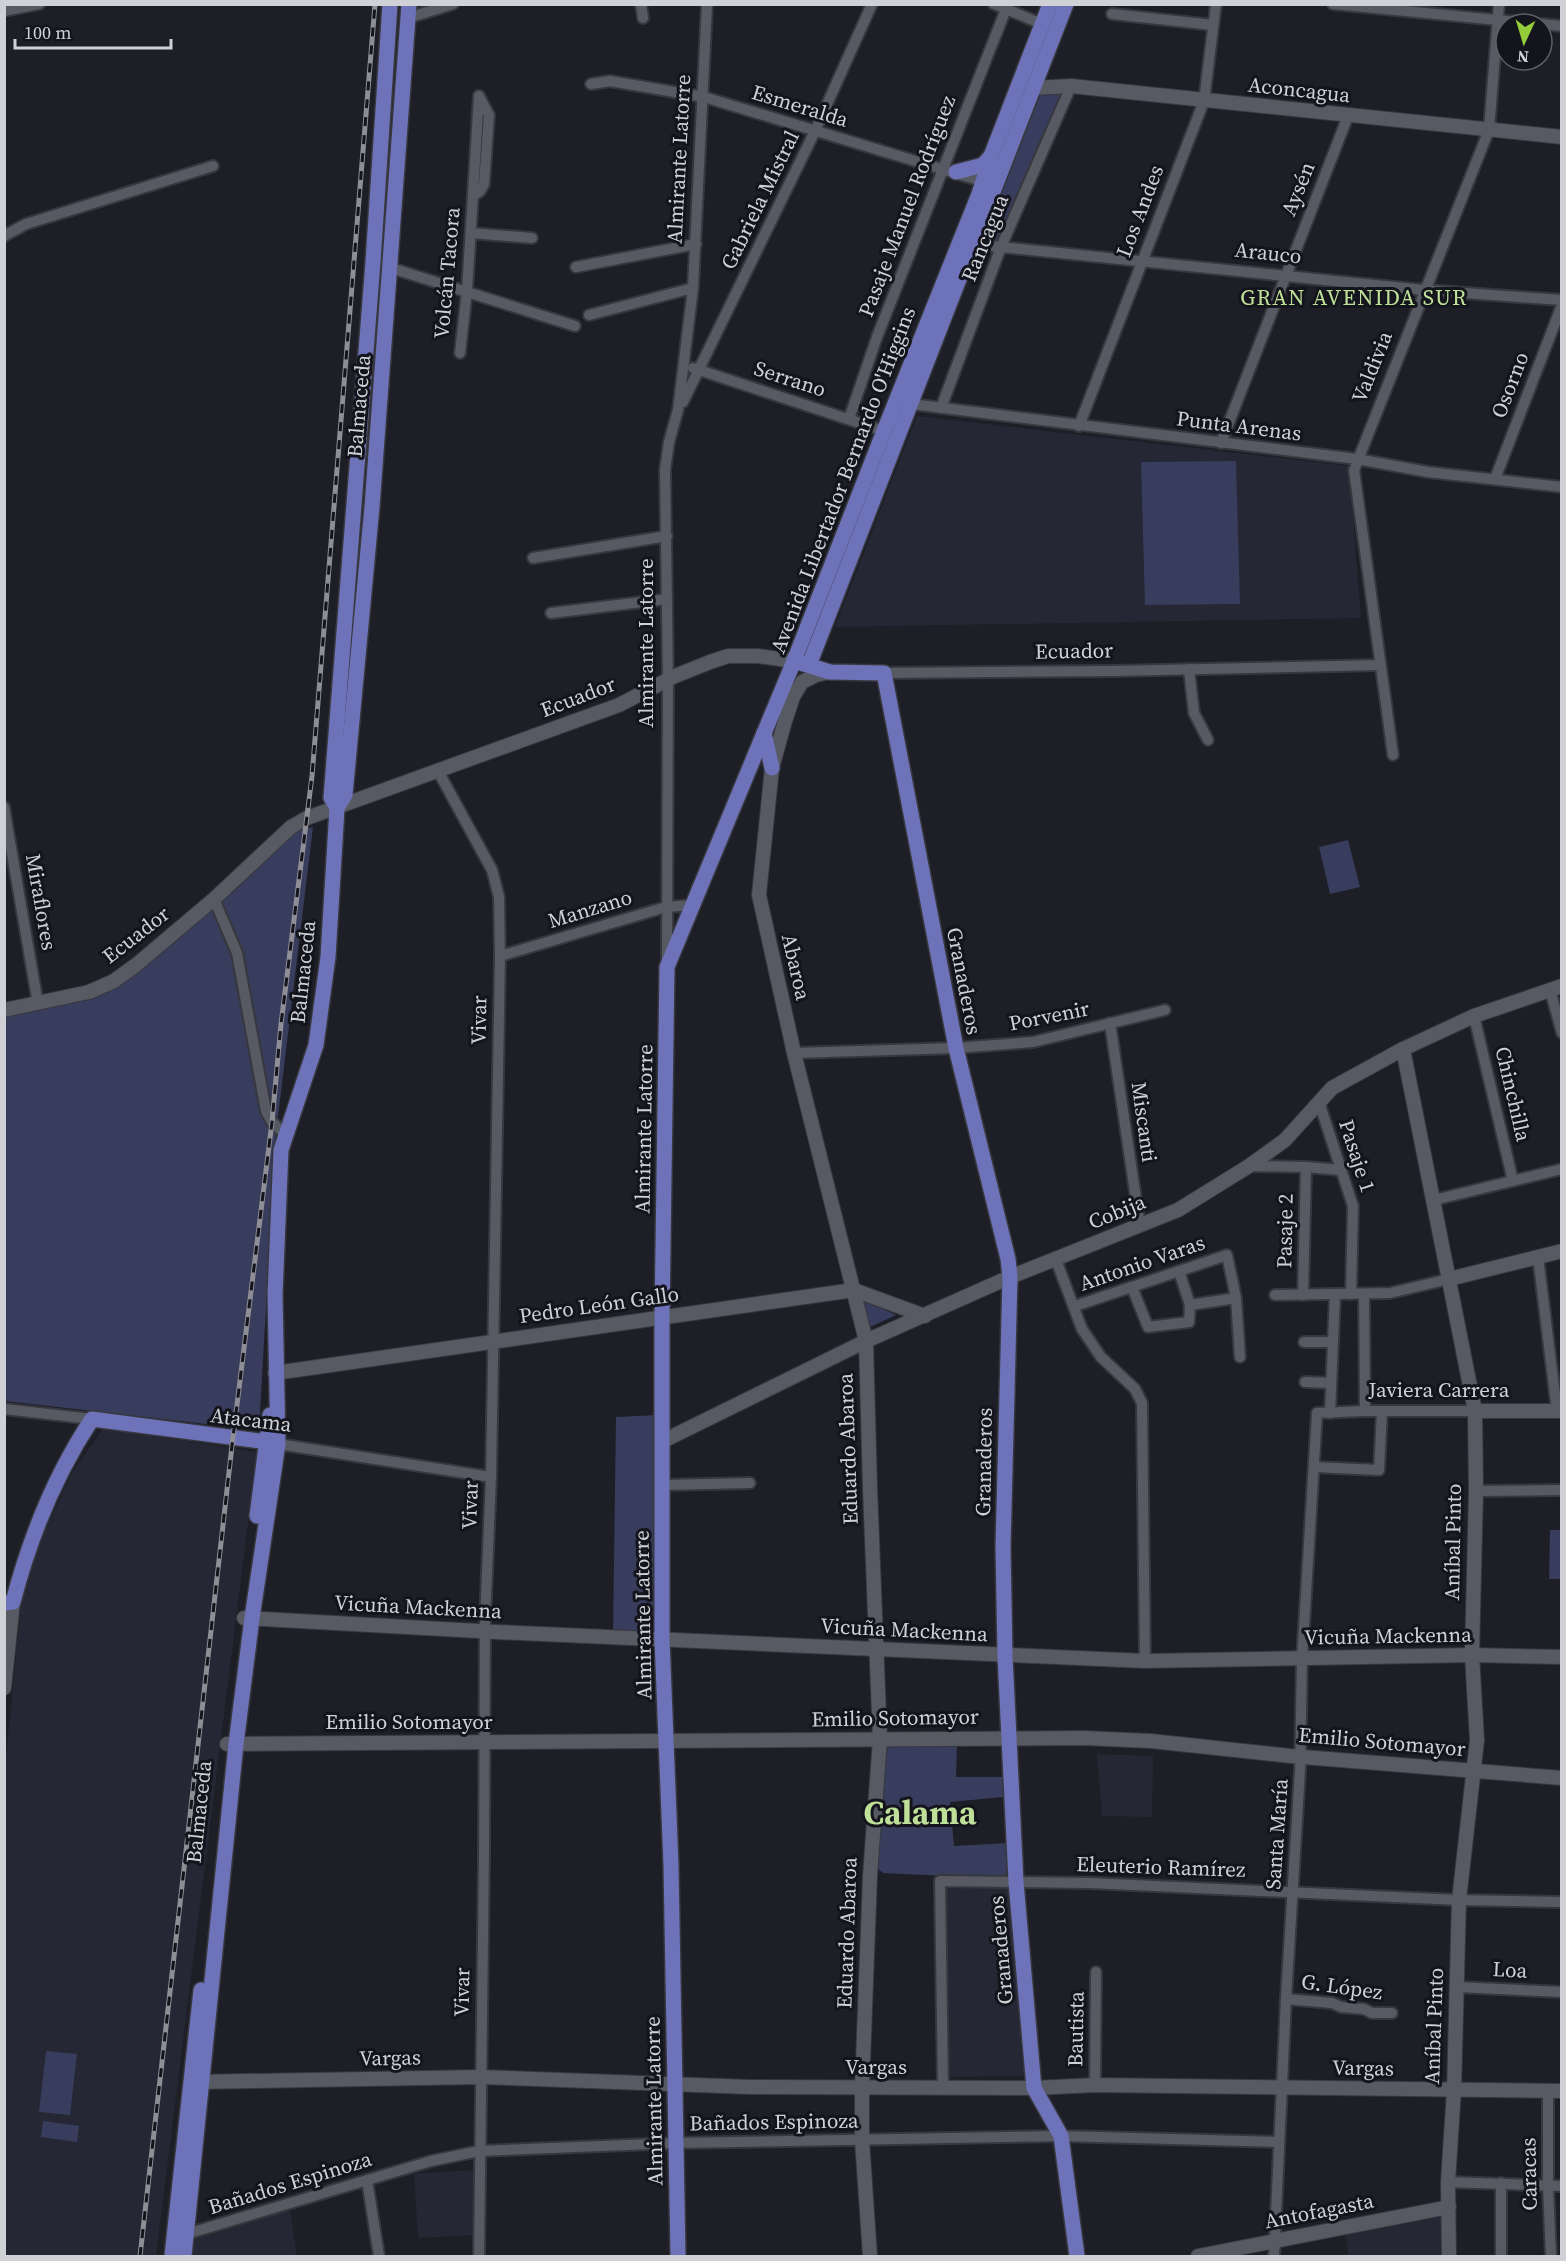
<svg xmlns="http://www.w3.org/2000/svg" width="1566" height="2261" viewBox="0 0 1566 2261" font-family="'Source Serif 4',serif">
  <rect width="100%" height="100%" fill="#1d1e26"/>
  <g fill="#252734">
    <polygon points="917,416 1349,466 1361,618 835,627"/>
    <polygon points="104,1428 257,1452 156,2256 5,2256 4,1778 21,1603 38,1546 73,1471"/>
    <polygon points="1097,1754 1153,1756 1152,1817 1102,1816"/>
    <polygon points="1010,1887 1026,2076 948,2077 941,1888"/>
    <polygon points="474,2170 473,2235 418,2238 414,2174"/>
    <polygon points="290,2210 297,2256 184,2256 185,2242"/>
    <polygon points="1444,2212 1441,2256 1348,2256 1346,2235"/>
  </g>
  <g fill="#393d5d">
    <polygon points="1071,86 1001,247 981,240 1038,88"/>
    <polygon points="1236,461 1240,604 1145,605 1141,462"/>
    <polygon points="313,827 276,1133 259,1430 5,1401 5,1011 94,994 298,830"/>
    <polygon points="1348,840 1360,887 1330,894 1319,847"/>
    <polygon points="863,1300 896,1315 868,1328"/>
    <polygon points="658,1415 658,1635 613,1633 616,1417"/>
    <polygon points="1550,1530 1561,1530 1561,1579 1549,1579"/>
    <polygon points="892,1744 957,1744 956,1777 1003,1777 1004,1797 950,1802 954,1846 1008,1843 1010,1879 883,1873 877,1868 885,1748"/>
    <polygon points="46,2051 77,2054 70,2115 39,2112"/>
    <polygon points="43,2121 79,2126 77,2142 41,2137"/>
  </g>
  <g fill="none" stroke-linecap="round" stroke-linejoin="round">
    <defs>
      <g id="street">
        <polyline points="641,4 643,18"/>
        <polyline points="994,4 1042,24"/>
        <polyline points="1333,4 1538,24"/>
        <polyline points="4,11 39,4"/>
        <polyline points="1112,14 1213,25"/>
        <polyline points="408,18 453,4"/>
        <polyline points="1542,24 1562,26"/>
        <polyline points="591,84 610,81 704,97 988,183"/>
        <polyline points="473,196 480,191 484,184 489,115 479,96"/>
        <polyline points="471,233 532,238"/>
        <polyline points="4,236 26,224 213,166"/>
        <polyline points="971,244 1424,290 1562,300"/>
        <polyline points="576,267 696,244"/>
        <polyline points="391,268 575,326"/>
        <polyline points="589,315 693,288"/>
        <polyline points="460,353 467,291 479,96"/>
        <polyline points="693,368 884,431"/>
        <polyline points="683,402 815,131 872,4"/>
        <polyline points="911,404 1357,459 1428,472 1562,487"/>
        <polyline points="941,408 1001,247 1071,86"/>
        <polyline points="849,419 877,337 1006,9"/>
        <polyline points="1079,426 1204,101 1216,4"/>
        <polyline points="1221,443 1348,116"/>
        <polyline points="1495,479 1562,305"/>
        <polyline points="533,558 667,536"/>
        <polyline points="551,613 667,599"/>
        <polyline points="1189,669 1194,713 1208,740"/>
        <polyline points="884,673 1113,671 1379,665"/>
        <polyline points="1393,755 1354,470 1489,130 1499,4"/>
        <polyline points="438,771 492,870 499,897 500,956 491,1477 485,1622 484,1856 479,2256"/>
        <polyline points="4,807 38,1004"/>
        <polyline points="214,899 237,953 266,1111 272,1122 286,1135"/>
        <polyline points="500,956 666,907 693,905"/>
        <polyline points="667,961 668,680 665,470 669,442 678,410 693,288 707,4"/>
        <polyline points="1550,990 1562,1033"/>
        <polyline points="1474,1016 1513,1181"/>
        <polyline points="1110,1023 1140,1226"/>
        <polyline points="794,1053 956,1048 1033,1042 1165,1010"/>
        <polyline points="1319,1102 1353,1206 1351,1294"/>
        <polyline points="1249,1166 1306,1167 1341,1170"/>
        <polyline points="1434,1200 1562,1169"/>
        <polyline points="1538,1257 1557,1411"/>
        <polyline points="1056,1260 1082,1329 1101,1357 1135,1389 1142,1403 1145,1661"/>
        <polyline points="1179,1271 1190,1305"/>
        <polyline points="1132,1287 1148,1327 1189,1322 1190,1305 1236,1298"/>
        <polyline points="1364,1294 1365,1411"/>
        <polyline points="1275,1295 1390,1293 1449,1279"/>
        <polyline points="1303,1295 1306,1167"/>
        <polyline points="1075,1306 1227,1255 1236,1298 1240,1357"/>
        <polyline points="1304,1342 1332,1342"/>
        <polyline points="1305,1382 1331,1383"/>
        <polyline points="4,1409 92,1419"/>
        <polyline points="1330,1413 1335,1295"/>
        <polyline points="278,1444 491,1477"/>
        <polyline points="1314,1467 1379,1470 1382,1411"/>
        <polyline points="663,1485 750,1483"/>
        <polyline points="1476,1491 1562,1490"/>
        <polyline points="1457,1987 1562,1992"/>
        <polyline points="1286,1999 1332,2003 1341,2007 1364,2009 1372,2013 1392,2013"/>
        <polyline points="1095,2085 1096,1972"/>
        <polyline points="943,2088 940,1881 1090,1883 1459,1900 1562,1902"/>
        <polyline points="1548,2091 1548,2186 1551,2256"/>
        <polyline points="367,2180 379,2256"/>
        <polyline points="1448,2182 1562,2186"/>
        <polyline points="1501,2183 1501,2256"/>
        <polyline points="180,2236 431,2161 479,2151 676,2143 1061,2136 1279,2142"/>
        <polyline points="1274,2256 1286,1999 1300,1770 1302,1659 1317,1413 1365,1411 1475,1411"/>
      </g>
      <g id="secondary">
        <polyline points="1033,88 1071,86 1562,137"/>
        <polyline points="830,672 816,675 802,682 793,697 785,721 772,768 759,895 794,1053 866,1341 870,1489 880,1739 870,1876 862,2088 862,2140 870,2256"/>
        <polyline points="4,1010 89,992 114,981 136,965 214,899 291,827 307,818 619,705 675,676 710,662 728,656 758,656 794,661"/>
        <polyline points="1403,1049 1475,1411 1476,1491 1472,1655 1477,1740 1459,1900 1454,2090 1448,2182 1449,2256"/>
        <polyline points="1449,1279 1562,1251"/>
        <polyline points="275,1373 854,1290 925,1316"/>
        <polyline points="1475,1411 1562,1411"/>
        <polyline points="663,1441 866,1341 1010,1277 1178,1210 1249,1166 1285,1140 1332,1088 1403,1049 1474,1016 1562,986"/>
        <polyline points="244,1618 496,1632 1145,1661 1472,1655 1562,1657"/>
        <polyline points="4,1688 13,1602"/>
        <polyline points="227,1744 1084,1738 1151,1741 1291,1756 1562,1778"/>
        <polyline points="191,2082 480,2077 750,2087 1034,2088 1095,2085 1562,2091"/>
        <polyline points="1198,2256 1449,2207"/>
      </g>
      <g id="primary">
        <polyline points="956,172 983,165 991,156"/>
        <polyline points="794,661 830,672 884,673 956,1048 1008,1259 1010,1277 1003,1547 1005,1656 1016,1882 1034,2088 1061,2136 1077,2256"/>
        <polyline points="809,665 1066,4"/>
        <polyline points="764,733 772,768"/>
        <polyline points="337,808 331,798 373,262 390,4"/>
        <polyline points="257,1516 270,1415"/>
        <path d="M4,1603L13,1602C30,1537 55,1475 92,1419L275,1443"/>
        <polyline points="172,2256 201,1990"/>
        <polyline points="184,2256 236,1744 252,1618 278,1444 275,1294 281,1150 316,1045 328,957 337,808 345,795 372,507 409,4"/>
        <polyline points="678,2256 671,1865 662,1639 662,1317 667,967 794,661 884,431 979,194 991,156 1050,4"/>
      </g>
    </defs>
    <use href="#street" stroke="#37383e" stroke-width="14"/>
    <use href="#secondary" stroke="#37383e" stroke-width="16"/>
    <use href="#primary" stroke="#37383e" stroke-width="18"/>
    <use href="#street" stroke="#585a63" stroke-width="10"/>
    <use href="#secondary" stroke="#585a63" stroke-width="14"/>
    <use href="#primary" stroke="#6d72b9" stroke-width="15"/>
    <defs>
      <polyline id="rail" points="140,2256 233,1437 272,1122 281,1024 312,776 375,4"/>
    </defs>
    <use href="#rail" stroke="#8e8f96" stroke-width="5"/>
    <use href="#rail" stroke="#14151c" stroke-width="3" stroke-dasharray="9" stroke-linecap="butt"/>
  </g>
  <g text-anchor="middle" stroke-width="6" stroke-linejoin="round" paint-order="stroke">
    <g font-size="21" fill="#d0d1d6" stroke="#14151c">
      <text transform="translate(1299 90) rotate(6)" y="7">Aconcagua</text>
      <text transform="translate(800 106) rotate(17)" y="7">Esmeralda</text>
      <text transform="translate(679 159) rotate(-87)" y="7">Almirante Latorre</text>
      <text transform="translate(1298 189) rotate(-68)" y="7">Aysén</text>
      <text transform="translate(760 200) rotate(-64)" y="7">Gabriela Mistral</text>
      <text transform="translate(907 206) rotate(-69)" y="7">Pasaje Manuel Rodríguez</text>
      <text transform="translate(1140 211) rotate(-69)" y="7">Los Andes</text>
      <text transform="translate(985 238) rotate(-68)" y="7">Rancagua</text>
      <text transform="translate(1268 253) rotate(6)" y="7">Arauco</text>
      <text transform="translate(447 273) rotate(-85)" y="7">Volcán Tacora</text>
      <text transform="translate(1372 367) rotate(-68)" y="7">Valdivia</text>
      <text transform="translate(790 379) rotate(18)" y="7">Serrano</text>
      <text transform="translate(1510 385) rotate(-69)" y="7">Osorno</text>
      <text transform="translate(359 406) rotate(-85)" y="7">Balmaceda</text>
      <text transform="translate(1239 426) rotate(7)" y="7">Punta Arenas</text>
      <text transform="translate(843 480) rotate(-69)" y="7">Avenida Libertador Bernardo O'Higgins</text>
      <text transform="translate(646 643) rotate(-90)" y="7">Almirante Latorre</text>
      <text transform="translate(1074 651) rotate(-1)" y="7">Ecuador</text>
      <text transform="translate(578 697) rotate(-21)" y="7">Ecuador</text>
      <text transform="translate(41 902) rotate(80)" y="7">Miraflores</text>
      <text transform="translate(590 909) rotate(-17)" y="7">Manzano</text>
      <text transform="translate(136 935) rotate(-38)" y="7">Ecuador</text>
      <text transform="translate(796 967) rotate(77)" y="7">Abaroa</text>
      <text transform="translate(303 972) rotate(-84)" y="7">Balmaceda</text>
      <text transform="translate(964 981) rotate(79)" y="7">Granaderos</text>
      <text transform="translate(1049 1016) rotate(-11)" y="7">Porvenir</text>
      <text transform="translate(479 1020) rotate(-89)" y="7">Vivar</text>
      <text transform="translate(1513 1094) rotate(77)" y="7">Chinchilla</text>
      <text transform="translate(1144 1122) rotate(82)" y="7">Miscanti</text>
      <text transform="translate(644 1129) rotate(-89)" y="7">Almirante Latorre</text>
      <text transform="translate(1357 1156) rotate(72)" y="7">Pasaje 1</text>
      <text transform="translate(1117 1212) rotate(-22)" y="7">Cobija</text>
      <text transform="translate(1285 1231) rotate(-89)" y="7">Pasaje 2</text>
      <text transform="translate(1142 1263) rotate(-19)" y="7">Antonio Varas</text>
      <text transform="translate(599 1305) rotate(-8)" y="7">Pedro León Gallo</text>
      <text x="1439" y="1397">Javiera Carrera</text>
      <text transform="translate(251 1420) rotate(7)" y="7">Atacama</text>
      <text transform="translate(848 1449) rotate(-92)" y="7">Eduardo Abaroa</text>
      <text transform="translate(984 1462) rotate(-89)" y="7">Granaderos</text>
      <text transform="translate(470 1505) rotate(-88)" y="7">Vivar</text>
      <text transform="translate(1453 1542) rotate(-89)" y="7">Aníbal Pinto</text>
      <text transform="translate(418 1607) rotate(3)" y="7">Vicuña Mackenna</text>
      <text transform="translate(643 1615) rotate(-91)" y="7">Almirante Latorre</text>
      <text transform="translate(904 1630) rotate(3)" y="7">Vicuña Mackenna</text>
      <text transform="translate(1388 1636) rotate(-1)" y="7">Vicuña Mackenna</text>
      <text transform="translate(895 1718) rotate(-1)" y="7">Emilio Sotomayor</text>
      <text x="409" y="1729">Emilio Sotomayor</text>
      <text transform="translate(1382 1742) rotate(5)" y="7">Emilio Sotomayor</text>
      <text transform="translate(199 1812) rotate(-84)" y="7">Balmaceda</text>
      <text transform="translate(1277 1834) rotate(-86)" y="7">Santa María</text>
      <text transform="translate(1161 1867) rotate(2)" y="7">Eleuterio Ramírez</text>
      <text transform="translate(847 1933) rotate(-88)" y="7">Eduardo Abaroa</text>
      <text transform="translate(1001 1950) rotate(-95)" y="7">Granaderos</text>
      <text transform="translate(1510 1970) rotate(3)" y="7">Loa</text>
      <text transform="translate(1342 1987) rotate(8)" y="7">G. López</text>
      <text transform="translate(462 1992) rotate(-89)" y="7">Vivar</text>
      <text transform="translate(1434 2026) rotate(-88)" y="7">Aníbal Pinto</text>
      <text transform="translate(1076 2029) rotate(-89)" y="7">Bautista</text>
      <text transform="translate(390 2058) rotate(-1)" y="7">Vargas</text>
      <text x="876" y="2074">Vargas</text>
      <text transform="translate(1363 2068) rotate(1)" y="7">Vargas</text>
      <text transform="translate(654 2101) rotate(-91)" y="7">Almirante Latorre</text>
      <text transform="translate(774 2122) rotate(-1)" y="7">Bañados Espinoza</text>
      <text transform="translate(1529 2174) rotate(-91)" y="7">Caracas</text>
      <text transform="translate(290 2183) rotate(-17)" y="7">Bañados Espinoza</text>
      <text transform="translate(1319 2211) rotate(-11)" y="7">Antofagasta</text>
    </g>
    <g font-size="22" letter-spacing="1.5" fill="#bfe099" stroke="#14151c">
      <text x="1354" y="305">GRAN AVENIDA SUR</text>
    </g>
    <g font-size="33" font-weight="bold" fill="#bfe099" stroke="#14151c">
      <text x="920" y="1824">Calama</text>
    </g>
  </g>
  <rect width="1566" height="2261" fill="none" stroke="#d0d1d6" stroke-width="12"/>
  <g transform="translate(1524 42) rotate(184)"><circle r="28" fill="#14151c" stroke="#5f6066" stroke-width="1.5"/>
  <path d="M0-4.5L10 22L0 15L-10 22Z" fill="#95cc3b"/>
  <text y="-9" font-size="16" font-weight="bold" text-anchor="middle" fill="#d0d1d6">N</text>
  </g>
  <path d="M15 39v9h156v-9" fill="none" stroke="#d0d1d6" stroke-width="3"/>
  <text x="24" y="39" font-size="18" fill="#d0d1d6" stroke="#14151c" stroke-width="4.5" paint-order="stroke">100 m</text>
</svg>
